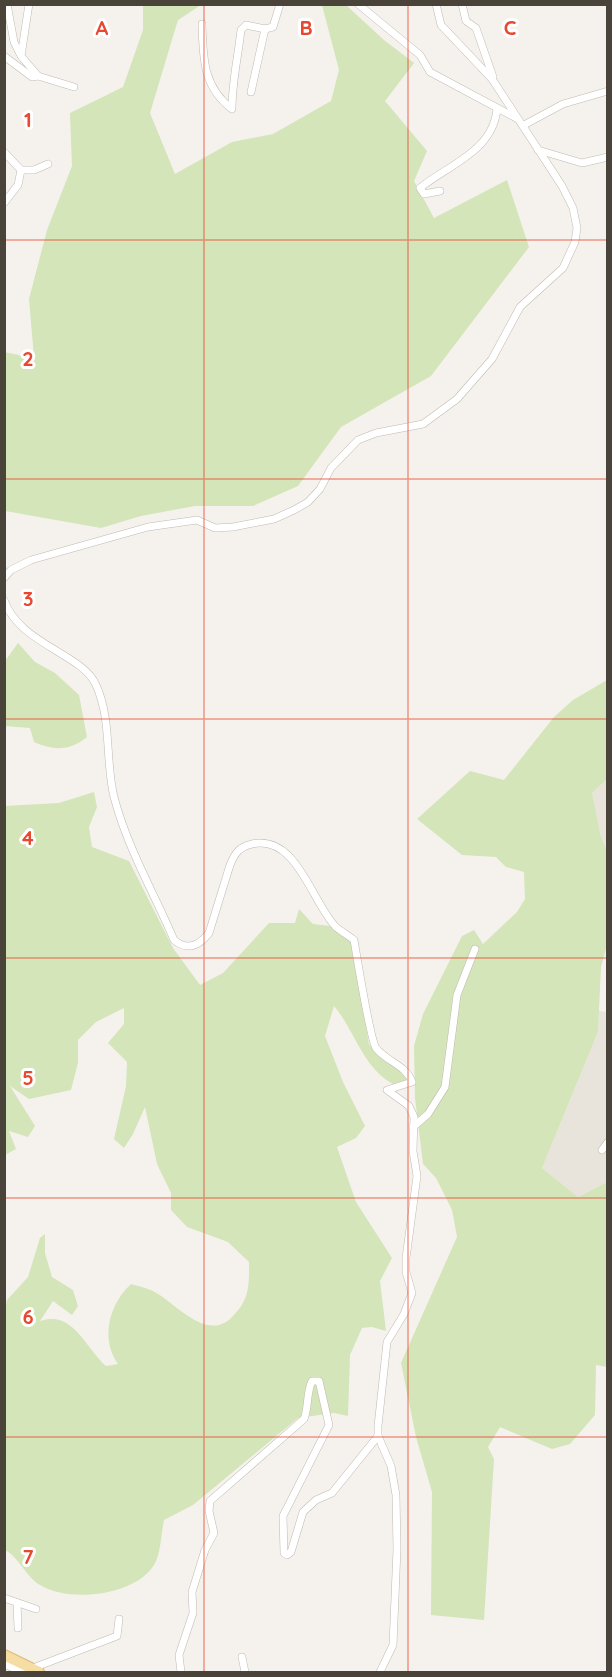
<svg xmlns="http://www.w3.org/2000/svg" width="612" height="1677" viewBox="0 0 612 1677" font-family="Quicksand,sans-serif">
  <rect width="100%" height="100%" fill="#f5f2ed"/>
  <g fill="#e8e4db">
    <polygon points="607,779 607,854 601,837 592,793"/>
    <polygon points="599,1011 607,1012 607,1182 578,1197 542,1168 598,1032"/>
  </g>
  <g fill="#d3e5b9">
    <polygon points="143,5 201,5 178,20 150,113 175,174 232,142 273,134 331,101 339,70 322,5 346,5 384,40 414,63 385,101 427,151 414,181 434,218 507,180 529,247 431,376 341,427 298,486 253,506 195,506 141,516 101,528 5,511 4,352 34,358 29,299 47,230 72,166 70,113 123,87 143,30"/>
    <path d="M18,643L35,662L55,673L79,695L87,737C70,751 54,751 34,742L30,728L5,726V661Z"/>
    <polygon points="607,680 607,779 592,793 601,837 608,854 607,945 601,967 598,1032 542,1168 578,1197 607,1182 607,1367 596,1365 595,1415 570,1444 552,1449 500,1427 488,1447 494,1459 484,1620 431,1615 432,1492 416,1437 401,1363 457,1237 452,1210 436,1178 423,1164 415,1098 414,1046 423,1014 462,936 474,930 483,944 517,912 525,899 524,872 506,867 496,857 462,855 417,819 470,771 504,780 554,717 573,700"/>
    <path d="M94,792L97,807L89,827L92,847L129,861L173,948L200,985L223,973L269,923H295L299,909L313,924L330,926L351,941L369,1044C380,1057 402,1068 407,1080L393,1084C363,1068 355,1031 334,1006L325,1036L343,1082L365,1126L356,1138L337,1147L356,1202L392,1258L380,1281L386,1331L372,1327L362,1328L350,1355L348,1416L334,1413L298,1418L193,1505L164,1520C161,1533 161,1554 154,1565C135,1596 69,1603 40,1585C25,1576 19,1557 5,1550L4,1312L7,1300L28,1277L40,1238L45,1234V1253L52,1277L73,1290L78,1306L72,1315L53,1301L40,1321C73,1310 84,1346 106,1366L118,1364C100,1339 109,1304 131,1284C138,1286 147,1288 153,1291C176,1303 207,1343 232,1317C250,1299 249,1286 249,1262L228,1242L187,1227L171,1210V1193L157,1164L145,1107L133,1134L124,1148L114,1139L126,1086L127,1062L108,1043L124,1024V1008L96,1022L78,1040V1063L71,1090L29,1099L10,1086L35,1126L28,1137L9,1131L16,1149L5,1155V806L59,803Z"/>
  </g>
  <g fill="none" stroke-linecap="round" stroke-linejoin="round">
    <defs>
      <g id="street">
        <polyline points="7,4 14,42 20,54"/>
        <polyline points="358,4 420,55 430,72 516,118"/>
        <polyline points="462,4 466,21 476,28 493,77"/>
        <path d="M202,24C203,58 203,87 232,109C232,82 238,57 241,30L246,25L265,29L273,27L280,4"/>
        <polyline points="4,56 32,77 38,76 21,56 29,4"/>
        <polyline points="38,76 74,87"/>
        <polyline points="251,92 265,29"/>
        <polyline points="524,125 563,104 608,91"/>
        <polyline points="538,150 582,163 608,157"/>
        <polyline points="4,152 21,170 34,170 48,164"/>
        <path d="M440,191L424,194L420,188C448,165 494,151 497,108"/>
        <polyline points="4,203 18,185 21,170"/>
        <polyline points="4,578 11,570 31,560 148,527 197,520 215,528 233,527 274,519 294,510 308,502 320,489 331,468 358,440 376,433 423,424 457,399 492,359 520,307 563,268 575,242 577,228 573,208 562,186 492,79 441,25 436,4"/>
        <path d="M4,600C19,644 83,654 96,685C112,720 105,760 114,797C127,847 154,893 174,940C187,951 199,946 209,933L230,865C235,853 239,847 252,844C296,834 311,900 335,926C340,931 348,935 354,940C357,957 370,1039 376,1048C387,1062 406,1065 412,1082L387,1090L409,1106L414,1117L413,1151L417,1176L406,1258V1272L412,1293L404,1314L387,1342L378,1426V1436L391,1466L396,1495L397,1549L393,1645L380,1672"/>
        <polyline points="413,1127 428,1114 445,1087 457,995 475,949"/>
        <polyline points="602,1150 608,1142"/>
        <polyline points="4,1598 36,1609"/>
        <polyline points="17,1603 18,1628"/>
        <polyline points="242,1657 245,1672"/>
        <polyline points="4,1664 23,1672"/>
        <polyline points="33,1668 117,1636 119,1619"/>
        <path d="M181,1672L179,1655L193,1613L192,1592L205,1550L214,1533L209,1511L210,1501L304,1419C309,1406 306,1394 312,1381H319L329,1425L283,1516L284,1553L287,1555L291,1552L303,1512L316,1500L332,1493L378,1436"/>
      </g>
      <polyline id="primary" points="4,1655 39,1672"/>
    </defs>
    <use href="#street" stroke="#c0bab0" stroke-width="8"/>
    <use href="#primary" stroke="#dbba75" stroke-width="12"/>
    <use href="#street" stroke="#fff" stroke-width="7"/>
    <use href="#primary" stroke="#f6dda4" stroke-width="10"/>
  </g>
  <path fill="none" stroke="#e84730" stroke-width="1.5" stroke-opacity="0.55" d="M204,4V1672M408,4V1672M4,240H608M4,479H608M4,719H608M4,958H608M4,1198H608M4,1437H608"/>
  <g font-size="20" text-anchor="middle" font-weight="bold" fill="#e84730" stroke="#fff" stroke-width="6" stroke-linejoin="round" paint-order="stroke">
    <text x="102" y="35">A</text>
    <text x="306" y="35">B</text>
    <text x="510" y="35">C</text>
    <text x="28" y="127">1</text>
    <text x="28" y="366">2</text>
    <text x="28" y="606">3</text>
    <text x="28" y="845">4</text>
    <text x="28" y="1085">5</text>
    <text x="28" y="1324">6</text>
    <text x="28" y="1564">7</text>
  </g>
  <rect width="612" height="1677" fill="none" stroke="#49433a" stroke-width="12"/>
</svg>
